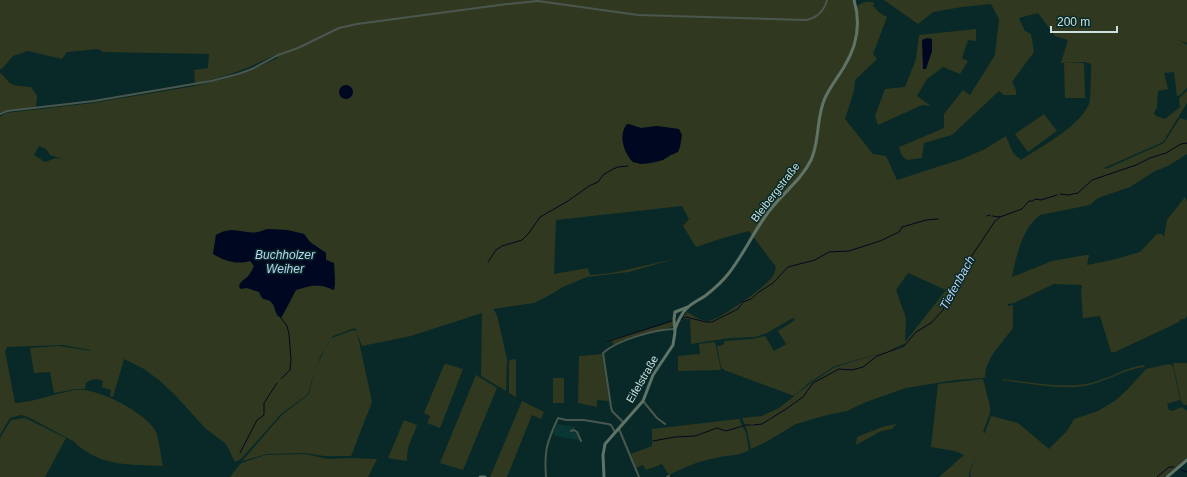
<svg xmlns="http://www.w3.org/2000/svg" width="1187" height="477" viewBox="0 0 1187 477" font-family="Arial,sans-serif">
  <rect width="100%" height="100%" fill="#082927"/>
  <polygon fill="#0a3634" points="557,424 575,427 574,431 580,439 576,440 553,435"/>
  <g fill="#303920" fill-rule="evenodd">
    <path d="M0,0H852L855,8C861,3 866,0 874,3L873,6L880,13L887,17L873,54L877,59L855,80L854,91L845,119L873,154L886,156L897,180L962,159L985,149L1006,136L1013,153L1021,160C1042,146 1079,127 1089,104C1091,100 1091,71 1091,64L1085,62L1061,63L1068,40L1055,36L1038,13L1019,18L1025,31L1031,34L1034,52L1012,82L1016,90V95H1004L999,91L952,135L924,143L922,158L907,160L902,156L899,147L944,128V114L963,90L970,95L995,55L999,19L991,4L962,7L933,12L918,24L884,0H1187V43L1179,40L1187,45V88L1180,95L1177,96L1174,72L1164,73L1168,89L1158,91L1157,107L1154,113L1156,116L1165,119L1180,107L1179,98L1187,91V103L1163,142L1104,168L1106,169L1164,143L1180,118L1187,120V154L1168,166L1155,171L1130,187L1098,198L1090,205L1040,215C1022,228 1016,257 1012,277L1052,261L1086,255H1089L1087,265L1112,260L1140,252L1157,234H1162L1164,237L1167,220L1185,197L1187,201V316L1185,319H1181L1179,322L1115,352H1111L1100,316L1083,318L1081,291L1082,285L1054,284L1014,303L1008,304V306L1013,305V328L992,355L986,368L985,377L983,378L955,380L906,388L866,402L847,411L827,415L796,424L766,442L751,449L747,430L742,418L762,416L779,408L811,383L835,367L888,351L904,345L905,343L888,351L835,366L810,382L794,396L724,370L721,367L717,346L723,345L725,341L752,339L765,336L774,351L792,341L786,344L778,331L795,320L793,318L767,333L755,337L730,338L691,344L690,319H684L680,322L687,312C693,315 700,321 707,321C717,322 768,285 773,276C775,273 775,269 776,267L749,231L723,238L696,247L683,226L689,219L682,206L556,220L554,274L588,268L590,275L612,273L678,258L629,272L587,277L563,287L548,296L534,303L493,309L497,315L507,359L506,391L481,376L482,313L411,336L362,346L357,332L372,402L351,456H324L305,453L267,454L242,461L282,415L309,394L315,369L328,343L332,338L353,330L357,331L355,328L333,336L321,355L315,369L308,394L281,414L241,459L235,462L226,444L205,428L176,396L159,380L144,369L124,359L113,397L110,396L111,390L102,387L103,381C97,378 91,379 86,383L85,389H76L54,393L50,372L34,373L30,348L59,346L91,351L90,350L63,345L7,347L5,351L15,403C36,402 55,393 75,390C97,387 144,412 155,430C159,437 161,458 163,466C129,464 103,467 76,444L75,442L28,417L21,415L10,418L0,435V117L6,113L93,103L195,86L238,75L278,58L275,55C249,68 224,78 195,83L194,70L208,68L209,54L103,52L98,49L67,52L62,59L28,51L13,56L1,70L0,68ZM627,124L641,128L657,126L678,129L675,154C670,155 667,158 663,160C653,164 643,165 633,162C624,153 618,135 627,124ZM39,146L46,149L50,155L63,159L56,158L45,162L34,155ZM267,229L287,230L304,234L310,242L326,253V260L334,263L335,284L334,290C318,283 312,285 296,290L282,317L277,316C273,304 274,302 261,297L259,292L247,288L249,275L254,266L251,261L213,254L216,235L232,230L253,234ZM908,273L946,290L905,342L906,318L896,290Z"/>
    <polygon points="976,29 976,41 968,40 962,58 968,61 960,74 943,67 927,79 917,96 931,106 922,105 878,125 875,116 885,89 905,87 916,59 919,35"/>
    <polygon points="1064,63 1084,63 1085,98 1065,98"/>
    <path d="M0,73C5,76 6,80 10,83C15,87 25,86 31,87L37,96L36,107L5,111L0,113Z"/>
    <polygon points="1044,114 1057,131 1028,152 1015,134"/>
    <polygon points="673,321 674,327 672,327 632,337 614,346 612,341 606,343 606,341"/>
    <polygon points="715,342 721,370 678,371 678,356 700,354 699,344"/>
    <polygon points="602,354 609,401 597,400 597,407 578,403 579,356"/>
    <polygon points="516,359 516,397 509,393 509,362 510,360"/>
    <polygon points="1173,363 1187,363 1187,405 1184,405 1181,401"/>
    <polygon points="446,364 463,369 440,428 427,423 430,416 424,413 444,365"/>
    <polygon points="1169,364 1173,366 1180,400 1167,404 1169,410 1172,411 1182,407 1187,411 1187,458 1164,477 971,477 970,472 976,456 969,472 969,477 939,477 964,455 955,451 931,447 938,384 983,379 990,406 990,413 983,432 985,433 991,416 1018,423 1049,449 1067,431 1074,419 1098,411 1116,400 1128,389 1146,369"/>
    <path d="M1144,365L1145,367C1123,369 1105,383 1084,386C1062,390 1024,383 1002,380V379C1029,382 1064,389 1091,383C1110,378 1126,367 1144,365Z"/>
    <polygon points="476,375 497,388 463,470 440,463"/>
    <rect x="553" y="378" width="11" height="25"/>
    <polygon points="522,401 544,412 541,419 532,415 507,477 490,477"/>
    <polygon points="25,418 66,438 45,477 0,477 0,438 11,420"/>
    <path d="M739,419L746,433L749,450C740,456 726,455 716,458C699,461 684,467 669,475L662,464L646,470L643,465L636,468L631,454L652,446V429Z"/>
    <path d="M404,420L417,425C412,440 407,444 407,461L388,458Z"/>
    <polygon points="896,424 892,429 881,431 856,445 857,437 882,427"/>
    <polygon points="305,454 328,459 351,458 377,459 368,477 230,477 240,464 244,462 266,455"/>
  </g>
  <g fill="#000821">
    <polygon points="927,38 932,39 932,51 926,69 923,69 922,40"/>
    <circle cx="346" cy="92" r="7"/>
    <path d="M629,124L641,128L657,126L679,129L682,135L680,147L678,152L670,155L663,160L649,163L641,164L633,162C624,153 618,135 627,124Z"/>
    <path d="M267,229L287,230L304,234L310,242L326,253V260L334,263L335,284L334,290C318,283 312,285 296,290L281,318C271,311 279,301 263,299L259,292L247,288L241,289L239,287C240,280 245,280 249,275C251,273 253,268 254,266L250,261C238,265 224,261 213,254L216,235C236,223 246,239 267,229Z"/>
  </g>
  <g fill="none" stroke-linecap="round" stroke-linejoin="round">
    <g stroke="#000821" stroke-width="1">
      <polyline points="1060,194 1068,195 1078,193 1092,180 1136,165 1150,158 1166,153 1181,144 1187,143"/>
      <polyline points="987,216 990,215"/>
      <polyline points="992,216 1000,217"/>
      <polyline points="488,262 496,250 502,246 522,240 529,233 540,217 568,201 589,186 598,182 603,175 613,169 618,167 628,166"/>
      <polyline points="281,318 287,326 289,334 291,359 290,370 281,379"/>
      <polyline points="681,320 686,317 706,322 712,322 738,309 743,302 751,299 759,292 773,283 788,267 815,260 829,252 849,251 880,241 899,232 902,227 926,220 938,219"/>
      <polyline points="606,342 672,321"/>
      <polyline points="745,425 751,425"/>
      <polyline points="753,425 762,424 786,409 803,397 813,383 839,369 852,370 863,367 877,356 904,346 916,332 931,323 943,310 963,269 995,221 1000,217 1022,209 1029,201 1033,201 1035,199 1041,200 1057,195"/>
      <polyline points="653,441 675,437 695,436 717,428 726,431 743,426"/>
      <polyline points="240,453 257,420 264,415 264,403 277,383"/>
      <polyline points="1181,470 1187,472"/>
      <polyline points="1157,477 1169,467 1174,467"/>
    </g>
    <g stroke="#4a574e" stroke-width="2">
      <path d="M0,114L7,111L94,101L211,81L238,74L252,69L278,55L298,48L339,28L357,24L507,4L538,1L638,15L806,20C817,18 824,11 827,0"/>
      <polyline points="643,401 657,418 665,424"/>
      <path d="M624,423L612,411L611,407L603,353C617,340 656,329 675,329"/>
      <polyline points="619,429 639,477"/>
      <polyline points="571,431 574,430 577,432 581,441"/>
      <path d="M546,477C544,450 547,442 558,418L566,420H584L608,424L611,425L615,432"/>
      <polyline points="667,477 669,476"/>
    </g>
    <g stroke="#5f7366" stroke-width="3">
      <path d="M675,329C678,321 681,314 687,308C692,303 699,300 705,296C714,289 722,282 729,273C743,255 753,233 767,214C780,195 801,181 811,160C820,141 816,117 825,98C830,87 838,77 844,67C857,46 861,23 854,0"/>
      <polyline points="480,477 485,477"/>
      <polyline points="604,477 603,455 605,444 643,401 653,375 673,345 675,332 674,319 675,312 688,307"/>
      <polyline points="1167,477 1187,460"/>
    </g>
  </g>
  <g text-anchor="middle" stroke-width="3" stroke-linejoin="round" paint-order="stroke">
    <g font-size="11" fill="#cbe1df" stroke="#082927">
      <text transform="translate(775 192) rotate(-52)" y="4">Bleibergstraße</text>
      <text transform="translate(642 379) rotate(-60)" y="4">Eifelstraße</text>
    </g>
    <g font-size="12" font-style="italic" fill="#bcd2f4" stroke="#082927">
      <text x="285" y="259">Buchholzer<tspan x="285" dy="14">Weiher</tspan></text>
      <text transform="translate(957 283) rotate(-61)" y="4">Tiefenbach</text>
    </g>
  </g>
  <path d="M1051 26v6h66v-6" fill="none" stroke="#cbe1df" stroke-width="2"/>
  <text x="1057" y="26" font-size="12" fill="#cbe1df" stroke="#082927" stroke-width="3" paint-order="stroke">200 m</text>
</svg>
